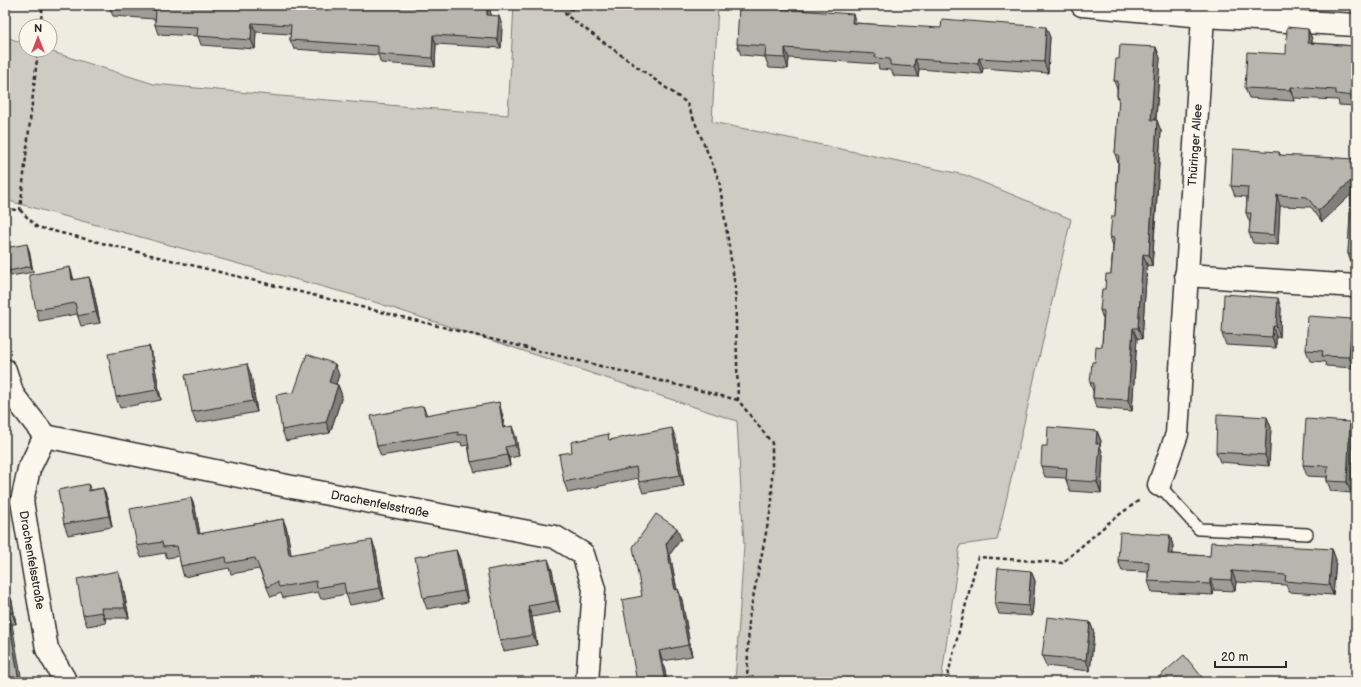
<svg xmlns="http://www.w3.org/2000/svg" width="1361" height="687" viewBox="0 0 1361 687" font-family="'Balsamiq Sans',sans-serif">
  <rect width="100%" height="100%" fill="#eeebe0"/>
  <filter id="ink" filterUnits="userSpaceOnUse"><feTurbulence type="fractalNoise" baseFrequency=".025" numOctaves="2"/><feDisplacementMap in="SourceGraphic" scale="8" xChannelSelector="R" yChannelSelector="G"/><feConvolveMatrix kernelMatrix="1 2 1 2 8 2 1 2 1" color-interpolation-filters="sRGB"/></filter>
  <g filter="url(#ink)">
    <polygon fill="#cecbc2" stroke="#7c7b76" points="514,5 718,5 712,122 965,175 1071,219 997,540 960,545 941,682 735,682 744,545 737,421 353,295 5,200 5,143 9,38 26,44 26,50 46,50 154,84 280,96 508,115"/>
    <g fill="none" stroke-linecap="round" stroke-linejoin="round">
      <defs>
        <polyline id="service" points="1159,485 1199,529 1307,534"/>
        <g id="minor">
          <polyline points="1082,5 1203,16 1356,25"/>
          <polyline points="1186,275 1356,286"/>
          <polyline points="5,370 13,395 45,436 292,487 555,537 583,554 594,589 587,682"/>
          <polyline points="45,436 29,469 22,501 47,649 66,682"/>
          <polyline points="1159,485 1177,434 1203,16 1202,5"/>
        </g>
      </defs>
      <use href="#service" stroke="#2b2b2b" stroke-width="14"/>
      <use href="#minor" stroke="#2b2b2b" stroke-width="25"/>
      <g stroke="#2b2b2b" stroke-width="2.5" stroke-dasharray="4 3" stroke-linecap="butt">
        <polyline points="562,5 566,15 687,103 719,180 735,286 738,400 772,443 772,503 749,618 747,682"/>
        <polyline points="566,15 575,5"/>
        <polyline points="40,26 43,5"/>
        <polyline points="5,209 20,210 38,50"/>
        <polyline points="20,210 37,227 738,400"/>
        <polyline points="946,682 978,557 1062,563 1112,520 1141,499"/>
      </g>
      <use href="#service" stroke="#fbf7ec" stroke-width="11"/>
      <use href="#minor" stroke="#fbf7ec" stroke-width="22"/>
    </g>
    <g fill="#9e9c96" stroke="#2b2b2b">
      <polygon points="488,5 491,14 491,15 502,25 501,48 436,44 435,67 381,63 378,55 294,49 290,40 291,34 256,32 255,49 201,45 198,36 158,34 155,25 155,19 113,16 109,7"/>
      <polygon points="856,23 1050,37 1048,73 983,68 982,74 919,69 918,77 894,76 891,70 879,69 878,64 789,58 788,69 769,68 765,57 741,55 737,44"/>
      <polygon points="1308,29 1312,39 1312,43 1356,46 1356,106 1339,105 1338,100 1294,98 1294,101 1249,98 1245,88 1286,54"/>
      <polygon points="1156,47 1160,58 1156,120 1161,131 1156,214 1152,266 1147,265 1142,339 1137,338 1132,411 1097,408 1093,398 1093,391 1090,383 1095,362 1102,347 1103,319 1100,310 1105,289 1111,274 1113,246 1110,237 1115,216 1118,163 1115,154 1119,102 1117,96 1117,89 1114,81 1119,59"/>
      <polygon points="1279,152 1281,156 1356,159 1356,265 1352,265 1348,254 1351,194 1322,222 1311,207 1280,206 1278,245 1253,243 1249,233 1250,223 1246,213 1247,197 1235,196 1231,186"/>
      <polygon points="29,250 33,272 11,276 9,271"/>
      <polygon points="70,267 74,280 89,277 93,288 100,323 81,326 77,314 39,321 36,310"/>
      <polygon points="1281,308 1280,337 1276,337 1276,348 1226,345 1222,334"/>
      <polygon points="1352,319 1355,330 1353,368 1326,366 1325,362 1310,361 1306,350"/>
      <polygon points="149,346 153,357 161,400 120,408 116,397"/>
      <polygon points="251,375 257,412 196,423 192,412"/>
      <polygon points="339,375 336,384 338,385 342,396 330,433 286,441 282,430 294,392"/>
      <polygon points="423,406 427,415 502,413 505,428 516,437 519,456 509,458 510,466 475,472 471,462 468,445 462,446 461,442 381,456 377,446"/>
      <polygon points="1350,422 1354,433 1351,493 1331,491 1327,481 1327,477 1307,476 1303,465"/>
      <polygon points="1271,427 1269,466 1220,462 1216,452"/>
      <polygon points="1097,431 1101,441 1100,446 1103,455 1101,493 1070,491 1066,480 1066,478 1045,477 1041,466 1047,446"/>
      <polygon points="676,439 684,486 643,493 639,482 638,478 568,493 564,482 572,452 610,440"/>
      <polygon points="88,484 91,490 103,488 107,499 112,527 68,535 64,524"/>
      <polygon points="191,498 195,508 200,534 283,519 287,530 291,555 376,551 384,599 350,605 346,594 321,599 318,592 283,598 281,593 271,597 259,569 231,574 229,568 184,577 181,566 179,556 167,558 165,553 141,557 137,546"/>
      <polygon points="656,514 681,539 670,554 677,590 678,589 682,600 692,656 663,661 667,682 637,682 642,596"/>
      <polygon points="1170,535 1173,546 1173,554 1210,556 1332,549 1336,560 1333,595 1289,592 1286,585 1236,582 1235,591 1214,590 1213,595 1152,592 1148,581 1148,572 1122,571 1118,560"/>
      <polygon points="456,550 460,560 468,602 427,609 423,598"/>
      <polygon points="552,570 560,612 532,617 537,645 504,651 500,641"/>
      <polygon points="118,571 122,582 129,618 105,618 106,623 87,626 83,615"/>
      <polygon points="1031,571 1035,581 1032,616 999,614 995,603"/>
      <polygon points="5,589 12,601 16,624 12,624 5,682"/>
      <polygon points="1090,622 1094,633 1090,671 1046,666 1042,656"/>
    </g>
    <g fill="#817f7a" stroke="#2b2b2b">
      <polygon points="488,5 491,14 490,24 487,15"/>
      <polygon points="853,14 857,25 852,23"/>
      <polygon points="499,16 502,25 501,48 497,39"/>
      <polygon points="252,23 256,32 255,49 251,40"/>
      <polygon points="1046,27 1050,37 1048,73 1044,62"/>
      <polygon points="1308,29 1312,39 1311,53 1308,43"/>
      <polygon points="433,35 436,44 435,67 432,58"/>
      <polygon points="1156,47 1160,58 1155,130 1151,120"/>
      <polygon points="785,48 789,58 788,69 785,58"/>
      <polygon points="979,58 983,68 982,74 978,63"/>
      <polygon points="915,59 919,69 918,77 914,67"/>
      <polygon points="1291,87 1294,98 1294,101 1291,90"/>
      <polygon points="1355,88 1356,92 1356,101 1354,96"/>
      <polygon points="1157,120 1161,131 1152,266 1149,255"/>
      <polygon points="1352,180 1356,190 1322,222 1318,211"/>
      <polygon points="1277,195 1280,206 1278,245 1274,235"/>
      <polygon points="27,244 29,250 33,272 31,266"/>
      <polygon points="1143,254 1147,265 1142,339 1138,328"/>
      <polygon points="70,267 73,278 76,291 72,280"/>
      <polygon points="89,277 93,288 100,323 96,312"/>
      <polygon points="1278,298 1281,308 1280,337 1276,326"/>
      <polygon points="1352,319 1355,330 1353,368 1349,357"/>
      <polygon points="1273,326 1276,337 1276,348 1272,337"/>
      <polygon points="1133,328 1137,338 1132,411 1128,400"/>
      <polygon points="149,346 153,357 161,400 157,390"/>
      <polygon points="247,364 251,375 257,412 253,401"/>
      <polygon points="335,364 339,375 333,393 329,382"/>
      <polygon points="338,385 342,396 330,433 326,422"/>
      <polygon points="499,402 502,413 507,439 503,428"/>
      <polygon points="1267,417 1271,427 1269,466 1265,455"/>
      <polygon points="1350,422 1354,433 1351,493 1347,482"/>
      <polygon points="512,426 516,437 519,456 515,445"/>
      <polygon points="672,428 676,439 684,486 680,475"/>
      <polygon points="1097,431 1101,441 1100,446 1103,455 1101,493 1097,482 1096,444"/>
      <polygon points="505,447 509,458 510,466 507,455"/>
      <polygon points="103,488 107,499 112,527 109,516"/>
      <polygon points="191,498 195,508 202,545 198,534"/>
      <polygon points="283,519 287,530 293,566 289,555"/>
      <polygon points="677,528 681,539 670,554 679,601 675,590 666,544"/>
      <polygon points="1170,535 1173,546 1172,565 1168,554"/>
      <polygon points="372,540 376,551 384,599 380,588"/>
      <polygon points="1332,549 1336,560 1333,595 1329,585"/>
      <polygon points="456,550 460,560 468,602 464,591"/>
      <polygon points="548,559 552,570 560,612 556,601"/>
      <polygon points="118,571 122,582 129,618 125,608"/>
      <polygon points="1031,571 1035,581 1032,616 1028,606"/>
      <polygon points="1232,571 1236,582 1235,591 1231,580"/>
      <polygon points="1210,579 1214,590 1213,595 1210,584"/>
      <polygon points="678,589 682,600 692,656 688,645"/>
      <polygon points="8,590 12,601 16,624 12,613"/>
      <polygon points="528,606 532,617 537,645 533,635"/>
      <polygon points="101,608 105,618 106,623 102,612"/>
      <polygon points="8,613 12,624 22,682 19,682"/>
      <polygon points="1090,622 1094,633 1090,671 1086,660"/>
      <polygon points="659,651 663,661 667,682 665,682"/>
    </g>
    <g fill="#b8b5ae" stroke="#2b2b2b">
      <polygon points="109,5 487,5 487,15 499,16 497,39 433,35 432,58 378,54 378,46 290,40 291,25 252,23 251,40 197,36 198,27 155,25 156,10 109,7"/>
      <polygon points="739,6 853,14 852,23 941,28 942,19 1046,27 1044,62 979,58 978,63 915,59 914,67 890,65 890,59 875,58 876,54 785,48 785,58 765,57 766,46 737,44"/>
      <polygon points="1287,27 1308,29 1308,43 1356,46 1356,88 1355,88 1354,96 1336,94 1336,90 1291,87 1291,90 1245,88 1247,52 1286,54"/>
      <polygon points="1120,45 1156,47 1151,120 1157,120 1149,255 1143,254 1138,328 1133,328 1128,400 1093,398 1094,383 1090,383 1092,362 1095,362 1096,346 1102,347 1104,311 1100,310 1102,289 1105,289 1106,274 1111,274 1114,238 1110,237 1112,216 1115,216 1119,155 1115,154 1119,97 1117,96 1118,81 1114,81 1116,59 1119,59"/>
      <polygon points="1233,149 1279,152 1279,155 1356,159 1356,255 1348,254 1352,180 1318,211 1307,197 1277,195 1274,235 1249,233 1251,213 1246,213 1248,187 1231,186"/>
      <polygon points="27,244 31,266 9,271 5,252 5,248"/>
      <polygon points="70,267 72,280 89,277 96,312 78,316 75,303 36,310 29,275"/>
      <polygon points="1224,294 1278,298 1276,326 1273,326 1272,337 1222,334"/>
      <polygon points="1308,316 1352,319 1349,357 1322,356 1323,351 1306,350"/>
      <polygon points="149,346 157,390 116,397 108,354"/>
      <polygon points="307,354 335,364 329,382 338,385 326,422 282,430 276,395 294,392"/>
      <polygon points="247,364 253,401 192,412 185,375"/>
      <polygon points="499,402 503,428 512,426 515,445 505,447 507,455 471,462 467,434 458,435 458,432 377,446 371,416 423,406 425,415"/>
      <polygon points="1217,414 1267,417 1265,455 1216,452"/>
      <polygon points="1306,419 1350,422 1347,482 1327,481 1328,466 1303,465"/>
      <polygon points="1048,427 1097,431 1096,444 1100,444 1097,482 1066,480 1067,468 1041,466 1042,446 1047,446"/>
      <polygon points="672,428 680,475 639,482 636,467 564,482 559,454 572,452 571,442 608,434 609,440"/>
      <polygon points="88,484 89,491 103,488 109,516 64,524 58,490"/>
      <polygon points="191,498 198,534 283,519 289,555 372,540 380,588 346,594 344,583 317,588 316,581 279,587 277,582 267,587 255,558 227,563 226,557 181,566 177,546 163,547 162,542 137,546 130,509"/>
      <polygon points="656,514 677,528 666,544 675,590 678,589 688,645 659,651 665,682 637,682 622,600 642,596 633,547"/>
      <polygon points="1120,532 1170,535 1168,554 1210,556 1211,542 1332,549 1329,585 1285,581 1286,575 1232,571 1231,580 1210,579 1210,584 1148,581 1149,562 1118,560"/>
      <polygon points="456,550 464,591 423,598 415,557"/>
      <polygon points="548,559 556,601 528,606 533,635 500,641 487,570"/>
      <polygon points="998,568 1031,571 1028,606 995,603"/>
      <polygon points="118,571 125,608 101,608 102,612 83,615 77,579"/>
      <polygon points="5,590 8,590 12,613 8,613 19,682 5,682"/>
      <polygon points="1047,617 1090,622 1086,660 1042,656"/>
      <polygon points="1184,655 1206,682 1153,682"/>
    </g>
  </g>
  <g text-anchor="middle" stroke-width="4" stroke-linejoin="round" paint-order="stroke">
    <g font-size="12" fill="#2b2b2b" stroke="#fbf7ec">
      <text transform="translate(1195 145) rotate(-86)" y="4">Thüringer Allee</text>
      <text transform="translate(380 504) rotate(11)" y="4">Drachenfelsstraße</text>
      <text transform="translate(32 560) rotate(80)" y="4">Drachenfelsstraße</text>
    </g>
  </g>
  <rect width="1361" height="687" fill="none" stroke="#fbf7ec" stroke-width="20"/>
  <rect x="10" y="10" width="1341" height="667" fill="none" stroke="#2b2b2b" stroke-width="1.5" filter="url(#ink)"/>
  <g transform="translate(38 38)"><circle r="19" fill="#fbf7ec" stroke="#a8a59f"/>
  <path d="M0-3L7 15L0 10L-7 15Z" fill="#d1495b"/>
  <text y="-6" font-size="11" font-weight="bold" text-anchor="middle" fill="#2b2b2b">N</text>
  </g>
  <path d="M1215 661v6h71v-6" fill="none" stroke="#2b2b2b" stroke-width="2"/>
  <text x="1221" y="661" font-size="12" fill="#2b2b2b" stroke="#fbf7ec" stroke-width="3" paint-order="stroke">20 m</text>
</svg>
